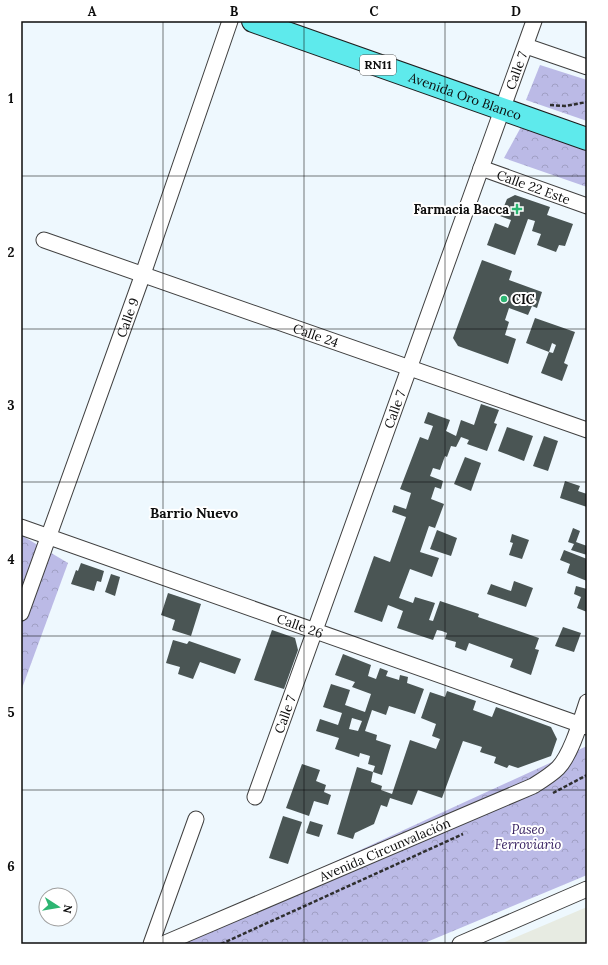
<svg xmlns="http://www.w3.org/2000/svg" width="608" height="965" viewBox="0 0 608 965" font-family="Lora,serif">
  <defs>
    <pattern id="park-crowns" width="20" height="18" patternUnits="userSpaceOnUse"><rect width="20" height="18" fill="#bbbae6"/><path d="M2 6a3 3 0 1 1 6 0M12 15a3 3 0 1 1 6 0" fill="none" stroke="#a09fc4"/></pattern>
  </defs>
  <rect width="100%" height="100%" fill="#eef8fe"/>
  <polygon fill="#e7ebe2" points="587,907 587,944 500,944"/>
  <g fill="url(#park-crowns)">
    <polygon points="540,65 587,80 587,121 526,100"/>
    <polygon points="521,127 587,150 587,187 504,158"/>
    <polygon points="21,535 68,563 21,691"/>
    <polygon points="587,746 587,875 422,944 155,944"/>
  </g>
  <g fill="#4a5554" fill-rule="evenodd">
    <polygon points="515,195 550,207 547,215 573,224 565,246 559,245 556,252 537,245 541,234 532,231 535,221 528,219 515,255 487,245 495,223 508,228 511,220 500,216 507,199"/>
    <polygon points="482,260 512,271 509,280 542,292 537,308 532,306 528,315 509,308 505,320 509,322 505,335 516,339 508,364 458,346 453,338"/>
    <path d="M535,318L575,332L564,363L568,365L562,381L541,373L549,352L526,343ZM552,343L556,345L553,353L549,352Z"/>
    <polygon points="481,404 499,410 494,423 497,424 487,451 467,444 469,440 461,437 456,447 451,446 447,457 445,456 440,470 433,468 430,476 443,481 441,489 435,487 431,499 444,504 435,528 429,526 420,552 439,558 432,577 410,569 399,598 413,603 415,597 435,603 429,620 433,621 440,601 479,614 478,617 539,638 535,649 539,650 531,675 510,667 513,659 469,643 466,651 455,647 456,642 445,639 447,633 442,631 437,630 433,640 397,628 403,611 388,605 382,622 354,612 374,556 390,562 406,517 392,512 394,505 406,509 411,493 400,489 420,437 428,440 433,426 424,423 428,412 450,420 446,431 456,436 461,420 474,425"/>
    <polygon points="507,427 533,436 524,461 498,451"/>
    <polygon points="544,436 558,441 548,471 533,466"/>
    <polygon points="465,457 481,463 471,491 454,484"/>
    <polygon points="565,481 580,486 578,491 587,494 587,507 560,498"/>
    <polygon points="573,528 580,531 576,542 587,546 587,555 571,550 574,544 568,542"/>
    <polygon points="437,530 457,538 451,556 430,549"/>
    <polygon points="512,534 529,540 522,559 509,555 513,543 510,542"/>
    <polygon points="564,550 587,559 587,581 567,573 570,564 560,560"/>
    <polygon points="81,563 104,571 101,582 97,581 94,591 71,584 76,570 78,571"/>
    <polygon points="111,574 120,577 115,596 105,592"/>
    <polygon points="514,581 533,588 526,607 487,594 491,584 511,591"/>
    <polygon points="576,586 587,589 587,612 577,608 581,597 574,594"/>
    <polygon points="168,593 201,604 191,636 172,630 175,620 161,615"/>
    <polygon points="563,627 581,633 574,652 555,646"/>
    <polygon points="272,630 295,638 298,650 284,689 254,680"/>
    <polygon points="173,640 187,644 189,641 241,659 235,674 200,662 193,679 178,674 180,667 166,663"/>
    <path d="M343,654L371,665L368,676L376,679L380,668L388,671L386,676L399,680L400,675L408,677L407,683L424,689L415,714L389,706L386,715L372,710L365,731L377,735L376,740L391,745L382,775L373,772L375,766L368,764L370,756L360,753L359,757L335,749L339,738L316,731L320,719L338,725L342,713L323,707L331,684L350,690L345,705L365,712L371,694L352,687L355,682L335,675ZM352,718L362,721L358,731L349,729Z"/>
    <polygon points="447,691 476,701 473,710 492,717 496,707 551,727 557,739 551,756 518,768 509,765 507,768 494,763 496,757 480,752 482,747 463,741 442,798 418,790 412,805 390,798 387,807 381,805 374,824 355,833 353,839 337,834 357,767 373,772 371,782 382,786 381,790 392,794 410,740 436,749 440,739 432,736 436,724 421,718 430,692 445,697"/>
    <polygon points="302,764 320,770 316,781 326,785 324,792 331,795 328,805 314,801 309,816 286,808"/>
    <polygon points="283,816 302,822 288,864 269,858"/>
    <polygon points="310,821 323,825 319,837 306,833"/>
  </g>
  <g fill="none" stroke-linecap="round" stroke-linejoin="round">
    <defs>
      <g id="minor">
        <polyline points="526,46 587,67"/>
        <path id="s1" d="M481,168L587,206"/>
        <path id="s2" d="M44,240L587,430"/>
        <path id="s3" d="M21,527L587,727"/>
        <path id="s4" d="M21,613L143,274L230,21"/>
        <path id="s5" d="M255,797L534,21"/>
        <polyline points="151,944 196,819"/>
        <path id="s6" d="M163,944L533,786C541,781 551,775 558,768C571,755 581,720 587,702"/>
        <polyline points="460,944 587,889"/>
      </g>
      <g id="highway">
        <path id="s7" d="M253,21L587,139"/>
      </g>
    </defs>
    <use href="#minor" stroke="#404040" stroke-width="17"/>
    <use href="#highway" stroke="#1e1e1e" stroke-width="24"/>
    <g stroke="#2f2f2f" stroke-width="2.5" stroke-dasharray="4 2" stroke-linecap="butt">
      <polyline points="550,105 565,106 587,102"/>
      <polyline points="553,793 587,775"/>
      <polyline points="221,944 463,834"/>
    </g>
    <use href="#minor" stroke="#fff" stroke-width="15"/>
    <use href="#highway" stroke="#5eeaec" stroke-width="22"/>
  </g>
  <path fill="none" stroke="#0d0d0d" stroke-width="1" stroke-opacity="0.55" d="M163,21V944M304,21V944M445,21V944M21,176H587M21,329H587M21,482H587M21,636H587M21,790H587"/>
  <g fill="#2db572" stroke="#fff" stroke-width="1.5">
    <path d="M515 203h4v4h4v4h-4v4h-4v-4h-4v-4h4z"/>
    <circle cx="504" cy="299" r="4"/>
  </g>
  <g text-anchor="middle" stroke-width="4" stroke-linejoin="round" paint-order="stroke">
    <rect fill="#fff" stroke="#565656" stroke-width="1" x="360" y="55" width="36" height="20" rx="3"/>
    <g font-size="12" font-weight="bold" fill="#0d0d0d">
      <text x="378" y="69">RN11</text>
    </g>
    <g font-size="13" fill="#0d0d0d" stroke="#fff">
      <text dy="5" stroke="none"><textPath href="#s5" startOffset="772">Calle 7</textPath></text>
      <text dy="5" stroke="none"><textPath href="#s7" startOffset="225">Avenida Oro Blanco</textPath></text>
      <text dy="5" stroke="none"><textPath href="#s1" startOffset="56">Calle 22 Este</textPath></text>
      <text dy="5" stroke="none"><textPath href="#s4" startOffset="314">Calle 9</textPath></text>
      <text dy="5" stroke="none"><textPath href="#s2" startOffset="288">Calle 24</textPath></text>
      <text dy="5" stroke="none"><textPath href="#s5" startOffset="412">Calle 7</textPath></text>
      <text dy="5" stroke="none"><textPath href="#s3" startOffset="296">Calle 26</textPath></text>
      <text dy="5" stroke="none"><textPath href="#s5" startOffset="88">Calle 7</textPath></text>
      <text dy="5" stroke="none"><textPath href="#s6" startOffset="241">Avenida Circunvalación</textPath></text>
    </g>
    <g font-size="13" font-weight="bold" fill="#0d0d0d" stroke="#fff" text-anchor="end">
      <text x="509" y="214">Farmacia Bacca</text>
      <text x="512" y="304" text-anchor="start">CIC</text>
    </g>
    <g font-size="13" font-style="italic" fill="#372161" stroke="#fff">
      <text x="528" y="834">Paseo<tspan x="528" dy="15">Ferroviario</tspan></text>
    </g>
    <g font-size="14" font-weight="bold" fill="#0d0d0d" stroke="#fff">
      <text x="194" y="518">Barrio Nuevo</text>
    </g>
  </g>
  <rect width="608" height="965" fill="none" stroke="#ffffff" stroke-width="44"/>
  <g transform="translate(58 907) rotate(102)"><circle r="19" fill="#ffffff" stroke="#9e9e9e"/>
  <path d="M0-3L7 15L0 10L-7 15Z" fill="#2db572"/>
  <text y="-6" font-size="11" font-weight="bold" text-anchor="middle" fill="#0d0d0d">N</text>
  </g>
  <rect x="22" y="22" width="564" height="921" fill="none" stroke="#0d0d0d" stroke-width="1.5"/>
  <g font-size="13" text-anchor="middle" font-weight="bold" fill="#0d0d0d">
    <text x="92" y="16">A</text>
    <text x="234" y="16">B</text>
    <text x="374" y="16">C</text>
    <text x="516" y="16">D</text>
    <text x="11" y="103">1</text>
    <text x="11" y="257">2</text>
    <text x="11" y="410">3</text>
    <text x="11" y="564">4</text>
    <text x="11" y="717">5</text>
    <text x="11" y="871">6</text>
  </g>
</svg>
